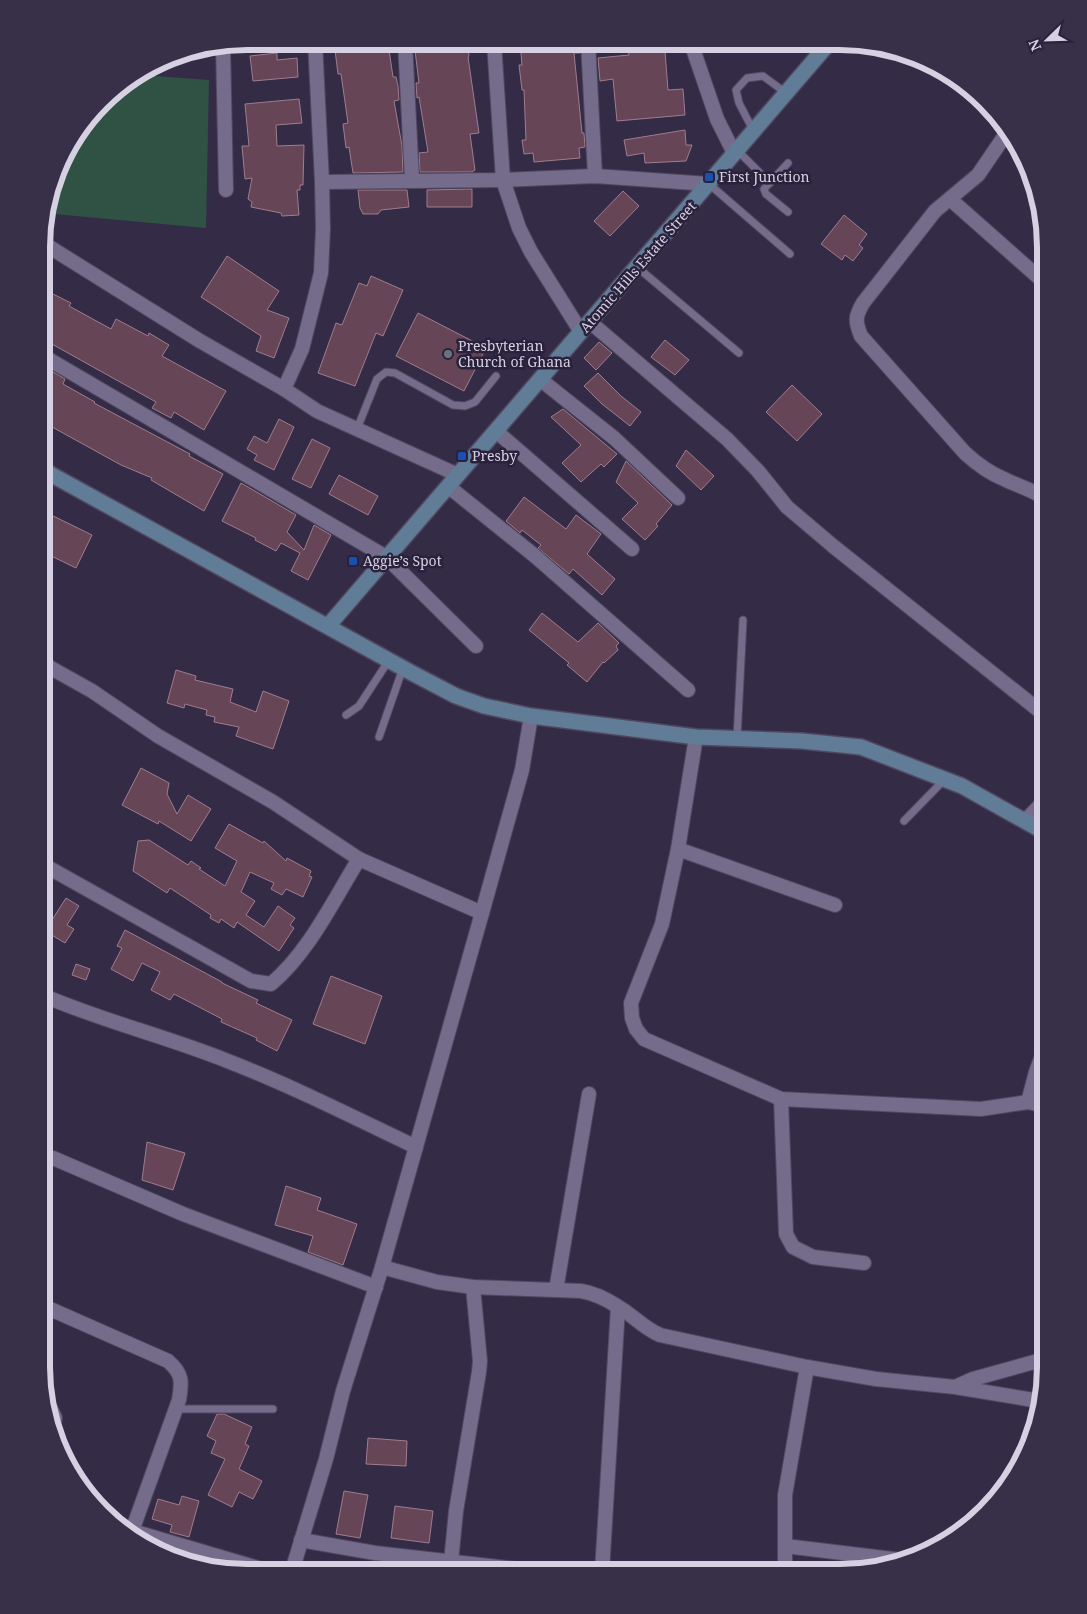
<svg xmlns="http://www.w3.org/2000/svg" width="1087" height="1614" viewBox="0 0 1087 1614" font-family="'Noto Serif',serif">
  <rect width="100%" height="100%" fill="#342b46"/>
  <polygon fill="#305244" points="142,75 209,80 206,228 54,214 69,145 112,92"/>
  <g fill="#664656" stroke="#9f7c8e">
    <polygon points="414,42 467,42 469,56 468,57 479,133 470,134 475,170 472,172 420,172 419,153 428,152 419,97 417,98 416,83 419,83"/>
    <polygon points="520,42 579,42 580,53 574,53 582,133 584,133 585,147 579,148 580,158 534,162 533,153 524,154 522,140 526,140 524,90 522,90 519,65 522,65"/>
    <polygon points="628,42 662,42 663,52 665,52 668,90 683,89 685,115 617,121 613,79 600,81 598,58 629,55"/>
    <polygon points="388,43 393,77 396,77 398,86 399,100 394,101 402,146 403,172 353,173 349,147 346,148 343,124 348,123 341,74 338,74 335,50"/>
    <polygon points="277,53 277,60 297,58 298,77 253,81 250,56"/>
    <polygon points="299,99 302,123 276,125 277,146 304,145 303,185 300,185 300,190 297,190 299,215 282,216 281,213 251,207 252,202 248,199 252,178 245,179 242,146 249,146 245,104"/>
    <polygon points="685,130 686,145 692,145 686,161 645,163 644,153 627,156 624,140"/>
    <polygon points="472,189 472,207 427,207 427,190"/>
    <polygon points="358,190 407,190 409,207 381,210 378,214 363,214 360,208"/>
    <polygon points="623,191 639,206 610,236 594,221"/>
    <polygon points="844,215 867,234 859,245 863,248 853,261 845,255 842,260 821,244"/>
    <polygon points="227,256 279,291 267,310 289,318 274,358 256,351 261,336 201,297"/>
    <polygon points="371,276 403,290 383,336 376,333 355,386 318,373 336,323 342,325 359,283 367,286"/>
    <polygon points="43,289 71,303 69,306 111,329 116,319 148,336 149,333 169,345 162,356 226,391 204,430 174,412 171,418 152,408 156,402 50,343 47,348 43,347"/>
    <polygon points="418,313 486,348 464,391 396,356"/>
    <polygon points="665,340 689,360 675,375 651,357"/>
    <polygon points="599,342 612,353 596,370 584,358"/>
    <polygon points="43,366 65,379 63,384 95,402 94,403 190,454 189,456 223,474 204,511 151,480 152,478 121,465 43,422"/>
    <polygon points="598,373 621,396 641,412 630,426 602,404 584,386"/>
    <polygon points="792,385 822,414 797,441 766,412"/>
    <polygon points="563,409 617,454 604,467 601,464 581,482 562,463 581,445 551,417"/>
    <polygon points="279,419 294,427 274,470 254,460 257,455 247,449 254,436 267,443"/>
    <polygon points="312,439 330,448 311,488 292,479"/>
    <polygon points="686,450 714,476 701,490 676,466"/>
    <polygon points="626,461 672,505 656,524 658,526 645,540 622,519 638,503 616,482"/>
    <polygon points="339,475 378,496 368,515 329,494"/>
    <polygon points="241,483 296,515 287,532 304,550 314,525 331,535 308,580 291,571 300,553 281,543 276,551 255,540 256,538 222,521"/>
    <polygon points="524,497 566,529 576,515 601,534 587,554 615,579 602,595 573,569 569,574 538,548 541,545 522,530 520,533 506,521"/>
    <polygon points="43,511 92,535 76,568 43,552"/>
    <polygon points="542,613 578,642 598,623 619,643 616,646 618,650 604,663 603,662 587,682 567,665 569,663 529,630"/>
    <polygon points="176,670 196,676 195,680 233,689 230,702 256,712 263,691 289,701 273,749 236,736 239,727 214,722 215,717 206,715 207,710 185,704 184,708 167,703"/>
    <polygon points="141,768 169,783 167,794 177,814 188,795 211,809 191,841 159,821 158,824 122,805"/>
    <polygon points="229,824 263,843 264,841 286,861 287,858 311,871 309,876 312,877 303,897 286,889 282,895 271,889 274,883 250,872 241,892 255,901 246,915 264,927 278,906 295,918 290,925 294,928 279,951 237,922 234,928 221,919 219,923 210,918 211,915 170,888 167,893 133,871 138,841 149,840 188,865 191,861 201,868 199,869 225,886 237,861 215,848"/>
    <polygon points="66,898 79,906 67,925 74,929 65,943 45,931"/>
    <polygon points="125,930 222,982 222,983 258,1000 256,1003 292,1020 277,1051 256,1040 257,1038 221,1022 222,1019 174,994 170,1000 151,990 160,972 142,963 133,981 111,969 122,948 117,946"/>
    <polygon points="76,964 90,969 86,980 72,975"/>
    <polygon points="331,976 382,996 365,1044 313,1024"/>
    <polygon points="147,1142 185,1153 173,1190 142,1180"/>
    <polygon points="286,1186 321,1198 317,1210 357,1224 343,1265 308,1252 313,1236 275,1225"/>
    <polygon points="217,1414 224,1414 252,1427 245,1444 249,1446 239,1469 262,1481 253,1499 239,1492 232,1507 208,1495 225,1459 211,1453 216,1441 207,1436"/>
    <polygon points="368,1438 407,1441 406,1466 366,1464"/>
    <polygon points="344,1491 368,1495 360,1538 336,1534"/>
    <polygon points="182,1496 199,1501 189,1537 170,1532 172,1525 152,1519 158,1499 179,1505"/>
    <polygon points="395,1506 433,1511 429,1543 391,1538"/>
    <polygon points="377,1562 410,1567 410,1572 375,1571"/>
  </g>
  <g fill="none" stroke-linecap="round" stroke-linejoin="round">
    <defs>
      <g id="lane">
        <polyline points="753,130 739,103 736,90 747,78 763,76 786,93"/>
        <polyline points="737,150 770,183"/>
        <polyline points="788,163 764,189 766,194 788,212"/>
        <polyline points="709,184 790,254"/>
        <polyline points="637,267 739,353"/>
        <polyline points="357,429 377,379 386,372 395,373 453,405 465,406 475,402 496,376"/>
        <polyline points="346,715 359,706 389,660"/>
        <polyline points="379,737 403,668"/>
        <polyline points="737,738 743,620"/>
        <polyline points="904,821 944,780"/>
        <polyline points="176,1409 273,1409"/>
      </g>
      <g id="street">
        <polyline points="405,42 412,180"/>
        <polyline points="494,42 503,180 519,228 531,252 581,332"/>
        <polyline points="588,42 595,176"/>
        <polyline points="691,43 717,119 734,153"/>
        <polyline points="223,45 226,190"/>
        <path d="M1008,131L978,175L935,211L863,303C855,317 855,321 861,336L965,453C977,464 989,473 1004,479C1018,486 1033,490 1046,499"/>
        <polyline points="322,182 503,180 595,176 709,184"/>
        <polyline points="950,199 1046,284"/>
        <polyline points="43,243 200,341 284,389 317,411 458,475"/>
        <polyline points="590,322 727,439 758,471 787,507 833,546 1046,716"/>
        <polyline points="43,356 386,557 476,646"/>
        <polyline points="541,380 614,438 678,498"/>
        <polyline points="284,389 302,349 321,273 323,229 322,182 315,41"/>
        <polyline points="496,431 632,549"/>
        <polyline points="449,487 535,556 688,690"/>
        <polyline points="42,663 92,691 158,736 273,802 359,859 482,913"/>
        <polyline points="696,737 678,849 662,924 631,1003 632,1018 636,1029 644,1039 781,1099 981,1109 1028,1102 1045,1106"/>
        <polyline points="1025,821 1046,799"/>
        <polyline points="678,849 835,905"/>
        <path d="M42,864L251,981L271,984C309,952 333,901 359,859"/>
        <path d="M42,995C102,1021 165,1036 225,1060C290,1085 353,1117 416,1147"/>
        <polyline points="781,1099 786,1234 793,1247 813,1257 864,1263"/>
        <polyline points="1028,1102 1036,1072 1045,1048"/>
        <polyline points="53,1158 183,1214 376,1287"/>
        <path d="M382,1267L437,1282L473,1287L581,1291C593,1293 606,1299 617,1306C633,1315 643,1328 660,1335L807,1367L876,1379L955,1387L1040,1401"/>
        <polyline points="556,1290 589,1094"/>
        <path d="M41,1305L168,1361C183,1374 182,1382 179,1400L132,1531"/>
        <polyline points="955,1387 973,1379 1045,1359"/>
        <polyline points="49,1405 55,1418 53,1428"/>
        <polyline points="119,1527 268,1571"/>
        <polyline points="301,1540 375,1553 542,1572"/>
        <polyline points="785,1546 901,1560"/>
        <polyline points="451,1562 456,1511 479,1372 480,1361 473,1287"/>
        <polyline points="292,1571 326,1459 343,1391 382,1267 482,913 522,770 531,716"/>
        <polyline points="602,1572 618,1307"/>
        <polyline points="785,1573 785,1495 807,1367"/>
      </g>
      <g id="secondary">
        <polyline points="43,470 412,673 456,696 484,706 531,716 696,737 802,741 861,747 962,786 1046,833"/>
        <polyline points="328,626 829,43"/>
      </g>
    </defs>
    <use href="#lane" stroke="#50485f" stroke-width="9"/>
    <use href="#street" stroke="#50485f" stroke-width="16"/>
    <use href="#secondary" stroke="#50485f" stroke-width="18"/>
    <use href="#lane" stroke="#756c8b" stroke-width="7"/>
    <use href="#street" stroke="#756c8b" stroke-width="14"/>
    <use href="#secondary" stroke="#617c97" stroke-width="15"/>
  </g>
  <g fill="#1a4fb4" stroke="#2a213c" stroke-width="2">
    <rect x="704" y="172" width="10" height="10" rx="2.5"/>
    <rect x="457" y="451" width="10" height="10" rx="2.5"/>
    <rect x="348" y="556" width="10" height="10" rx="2.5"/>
  </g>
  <circle fill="#6b7280" stroke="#2a213c" stroke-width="2" cx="448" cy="354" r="5"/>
  <g text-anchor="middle" stroke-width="5" stroke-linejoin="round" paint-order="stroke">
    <g font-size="14" fill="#d6d1e2" stroke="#2a213c" text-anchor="start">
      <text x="719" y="182">First Junction</text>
      <text x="458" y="351">Presbyterian<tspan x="458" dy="16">Church of Ghana</tspan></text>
      <text x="472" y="461">Presby</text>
      <text x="363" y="566">Aggie’s Spot</text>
    </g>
    <g font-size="14" fill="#d6d1e2" stroke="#2a213c">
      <text transform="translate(638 267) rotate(-49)" y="5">Atomic Hills Estate Street</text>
    </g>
  </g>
  <path d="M0 0H1087V1614H0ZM247 50H840A197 197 0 0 1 1037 247V1367A197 197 0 0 1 840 1564H247A197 197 0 0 1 50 1367V247A197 197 0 0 1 247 50Z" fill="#382f49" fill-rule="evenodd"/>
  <path fill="none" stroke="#d6d1e2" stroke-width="6" d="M247 50H840A197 197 0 0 1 1037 247V1367A197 197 0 0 1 840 1564H247A197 197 0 0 1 50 1367V247A197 197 0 0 1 247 50Z"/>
  <g transform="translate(1047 40) rotate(247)" stroke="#2a213c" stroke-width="4" paint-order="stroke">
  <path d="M0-4L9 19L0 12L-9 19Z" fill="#d6d1e2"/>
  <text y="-8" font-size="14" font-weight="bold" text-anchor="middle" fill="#d6d1e2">N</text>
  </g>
</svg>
